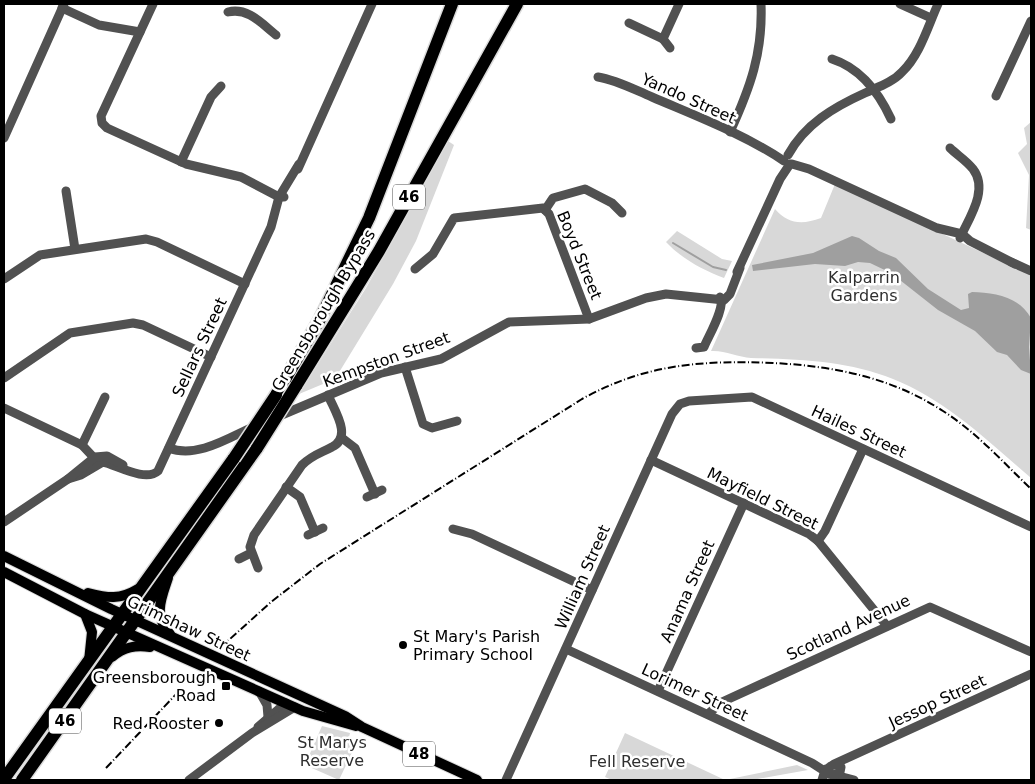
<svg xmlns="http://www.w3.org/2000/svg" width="1035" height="784" viewBox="0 0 1035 784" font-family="'DejaVu Sans',sans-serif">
  <rect width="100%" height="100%" fill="#fff"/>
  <g fill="#d8d8d8">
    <polygon points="1031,122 1031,230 1026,228 1029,175 1018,153 1027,144 1024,128"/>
    <polygon points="448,141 454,145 416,241 393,284 335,379 299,394 366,288"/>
    <path d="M835,184L1031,275V478C989,442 946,400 893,379C849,361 799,359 751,358C738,357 724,350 711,351L775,209C788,224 802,225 821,218Z"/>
    <path d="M677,231L722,259L732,261L724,278C703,270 682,259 666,242Z"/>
    <polygon points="322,726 350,733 349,737 357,742 339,780 305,765"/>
    <polygon points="625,733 725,780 797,765 808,770 752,780 612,780 605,777"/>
  </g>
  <path fill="#9f9f9f" d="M852,236L859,238L879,251L896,258L928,289L961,310L969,308L968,294L972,292C994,293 1019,296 1031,318L1029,347L1031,374L1021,370L1007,355L997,352L975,331L938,310L891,273L870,263L858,262L845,266L815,264L753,271L752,265L813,253Z"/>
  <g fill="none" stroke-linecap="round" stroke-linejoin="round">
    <polyline stroke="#9f9f9f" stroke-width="2" points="673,243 713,267 726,270"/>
    <defs>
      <g id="major">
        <polyline points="4,556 111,609 345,716 362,727 477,780"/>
        <polyline points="4,572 85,614 303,711 356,726"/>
        <path d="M168,578C161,599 153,615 170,634"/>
        <path d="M88,593C108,598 120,600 138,589"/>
        <polyline points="85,614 92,632 89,661"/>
        <path d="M112,657C124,647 135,645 150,647"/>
      </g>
      <g id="highway">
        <polyline points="296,386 379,251 517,4"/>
        <polyline points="276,395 320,319 369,218 452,4"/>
        <polyline points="4,779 234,458"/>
        <polyline points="22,780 257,448"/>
      </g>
    </defs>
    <use href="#major" stroke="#dbdbdb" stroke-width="12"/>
    <use href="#highway" stroke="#dbdbdb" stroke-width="15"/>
    <g stroke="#515151" stroke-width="9">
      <polyline points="153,4 101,116 102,123 107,128 186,164 241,177 279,197 284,197"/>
      <polyline points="900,4 931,18"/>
      <polyline points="62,8 99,25 140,32"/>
      <path d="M228,12C248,7 262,24 276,35"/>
      <polyline points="629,23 663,39 679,4"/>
      <polyline points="663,39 670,48"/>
      <path d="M832,59C860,68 879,93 891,119"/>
      <path d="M598,77C617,80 635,90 652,97C696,116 744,134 784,161"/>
      <polyline points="996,96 1031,21"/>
      <path d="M730,132C750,88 763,53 761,4"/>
      <polyline points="4,138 64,4"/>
      <path d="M950,148C957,155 966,160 973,169C989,190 969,218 960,238"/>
      <path d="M788,155C805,124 834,107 865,93C878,87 893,82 902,72C920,55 928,26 938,4"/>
      <polyline points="181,162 211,97 221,86"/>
      <polyline points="792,164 809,169 937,228 962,234 970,241 1015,264"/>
      <polyline points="298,169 372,4"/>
      <polyline points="66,191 75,249"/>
      <polyline points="545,210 553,198 585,189 612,203 622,213"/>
      <polyline points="1011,262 1031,271"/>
      <polyline points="415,269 433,254 454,218 543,208 549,214 589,319"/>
      <polyline points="737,272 780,179 790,164"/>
      <polyline points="4,279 40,255 146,239 157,242 245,284"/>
      <path d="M696,348L704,347C709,335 726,307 720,297"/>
      <polyline points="405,367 423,424 432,428 457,421"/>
      <polyline points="4,378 70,333 133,323 143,325 211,357"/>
      <polyline points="4,408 82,445 97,461"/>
      <polyline points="277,417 381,373 441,359 509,322 589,319 646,298 666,294 724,300 730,294 740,268"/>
      <polyline points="342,438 355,448 375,494"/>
      <polyline points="82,445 105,397"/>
      <path d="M169,448C197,459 230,437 255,426"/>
      <polyline points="651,460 809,534 818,541 887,626"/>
      <path d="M68,479L81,475L103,462C118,466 146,482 158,471L271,227L279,197L299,164"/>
      <polyline points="286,487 300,497 315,532"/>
      <polyline points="367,497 382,490"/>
      <polyline points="4,522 68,479 95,457 107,456 123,465"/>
      <polyline points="453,529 472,534 592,590"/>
      <polyline points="308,535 323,528"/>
      <polyline points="818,541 825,531 863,449"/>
      <polyline points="239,559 251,553"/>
      <path d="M258,568L250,547L254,535L302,465C312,455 321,453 332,447C353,437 334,410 328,395"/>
      <polyline points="566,649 812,763 826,772"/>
      <polyline points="259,691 267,705 268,717"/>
      <polyline points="658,691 744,503"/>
      <polyline points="708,714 722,702 930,607 1031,652"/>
      <polyline points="258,727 286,703"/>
      <polyline points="834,764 1031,674"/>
      <polyline points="835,775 854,780"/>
      <polyline points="189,780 252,733 295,707"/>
      <polyline points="506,780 672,414 680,404 689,401 752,397 1031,527"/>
      <path d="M822,780C824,771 828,765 838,764L841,767L840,772L834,775L828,774L826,769"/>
    </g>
    <use href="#major" stroke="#000" stroke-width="10"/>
    <use href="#highway" stroke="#000" stroke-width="12"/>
    <g stroke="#000" stroke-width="2" stroke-dasharray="8 2.5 1 2.5" stroke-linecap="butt">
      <path d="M220,648L271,602L320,564L582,399C645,364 702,360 773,363C833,366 891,377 943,411C976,432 1003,462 1031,489"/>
      <polyline points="106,768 181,689"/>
    </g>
    <defs>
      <g id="highway-bridge">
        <polyline points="257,448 296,386"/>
        <polyline points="234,458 276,395"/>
      </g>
    </defs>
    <use href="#highway-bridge" stroke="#dbdbdb" stroke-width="15" stroke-linecap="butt"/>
    <use href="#highway-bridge" stroke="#000" stroke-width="12"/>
  </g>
  <g fill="#000" stroke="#fff" stroke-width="2">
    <circle cx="403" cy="645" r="5"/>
    <rect x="221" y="681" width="10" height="10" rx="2.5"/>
    <circle cx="219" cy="723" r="5"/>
  </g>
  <g text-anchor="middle" stroke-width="5" stroke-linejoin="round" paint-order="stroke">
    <g fill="#fff" stroke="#4c4c4c" stroke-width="1">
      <rect x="393" y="184.5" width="32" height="25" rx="4"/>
      <rect x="49" y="708.5" width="32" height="25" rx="4"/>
      <rect x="403" y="741.5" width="32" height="25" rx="4"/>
    </g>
    <g font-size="15" font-weight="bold" fill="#000">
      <text x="409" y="202">46</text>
      <text x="65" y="726">46</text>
      <text x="419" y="759">48</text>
    </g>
    <g font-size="16" fill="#000" stroke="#fff">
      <text transform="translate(689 98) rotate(24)" y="6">Yando Street</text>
      <text transform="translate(580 255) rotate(68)" y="6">Boyd Street</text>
      <text transform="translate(323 310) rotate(-59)" y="6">Greensborough Bypass</text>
      <text transform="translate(199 347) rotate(-65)" y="6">Sellars Street</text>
      <text transform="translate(386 359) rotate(-20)" y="6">Kempston Street</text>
      <text transform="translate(859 431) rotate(25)" y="6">Hailes Street</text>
      <text transform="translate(763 498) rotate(26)" y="6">Mayfield Street</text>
      <text transform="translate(582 577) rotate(-66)" y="6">William Street</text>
      <text transform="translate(687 591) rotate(-66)" y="6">Anama Street</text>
      <text transform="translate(848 627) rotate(-25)" y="6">Scotland Avenue</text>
      <text transform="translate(189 628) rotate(25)" y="6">Grimshaw Street</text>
      <text transform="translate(695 692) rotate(25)" y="6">Lorimer Street</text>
      <text transform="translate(937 701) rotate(-25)" y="6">Jessop Street</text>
    </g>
    <g font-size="16" fill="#2f2f2f" stroke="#fff">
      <text x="864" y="283">Kalparrin<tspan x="864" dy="18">Gardens</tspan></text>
      <text x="332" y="748">St Marys<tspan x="332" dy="18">Reserve</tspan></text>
      <text x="637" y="767">Fell Reserve</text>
    </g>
    <g font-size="16" fill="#000" stroke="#fff" text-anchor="end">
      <text x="413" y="642" text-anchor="start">St Mary's Parish<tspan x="413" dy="18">Primary School</tspan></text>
      <text x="216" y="683">Greensborough<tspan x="216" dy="18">Road</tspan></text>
      <text x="209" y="729">Red Rooster</text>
    </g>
  </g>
  <rect width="1035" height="784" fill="none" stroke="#000000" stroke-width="10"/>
</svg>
